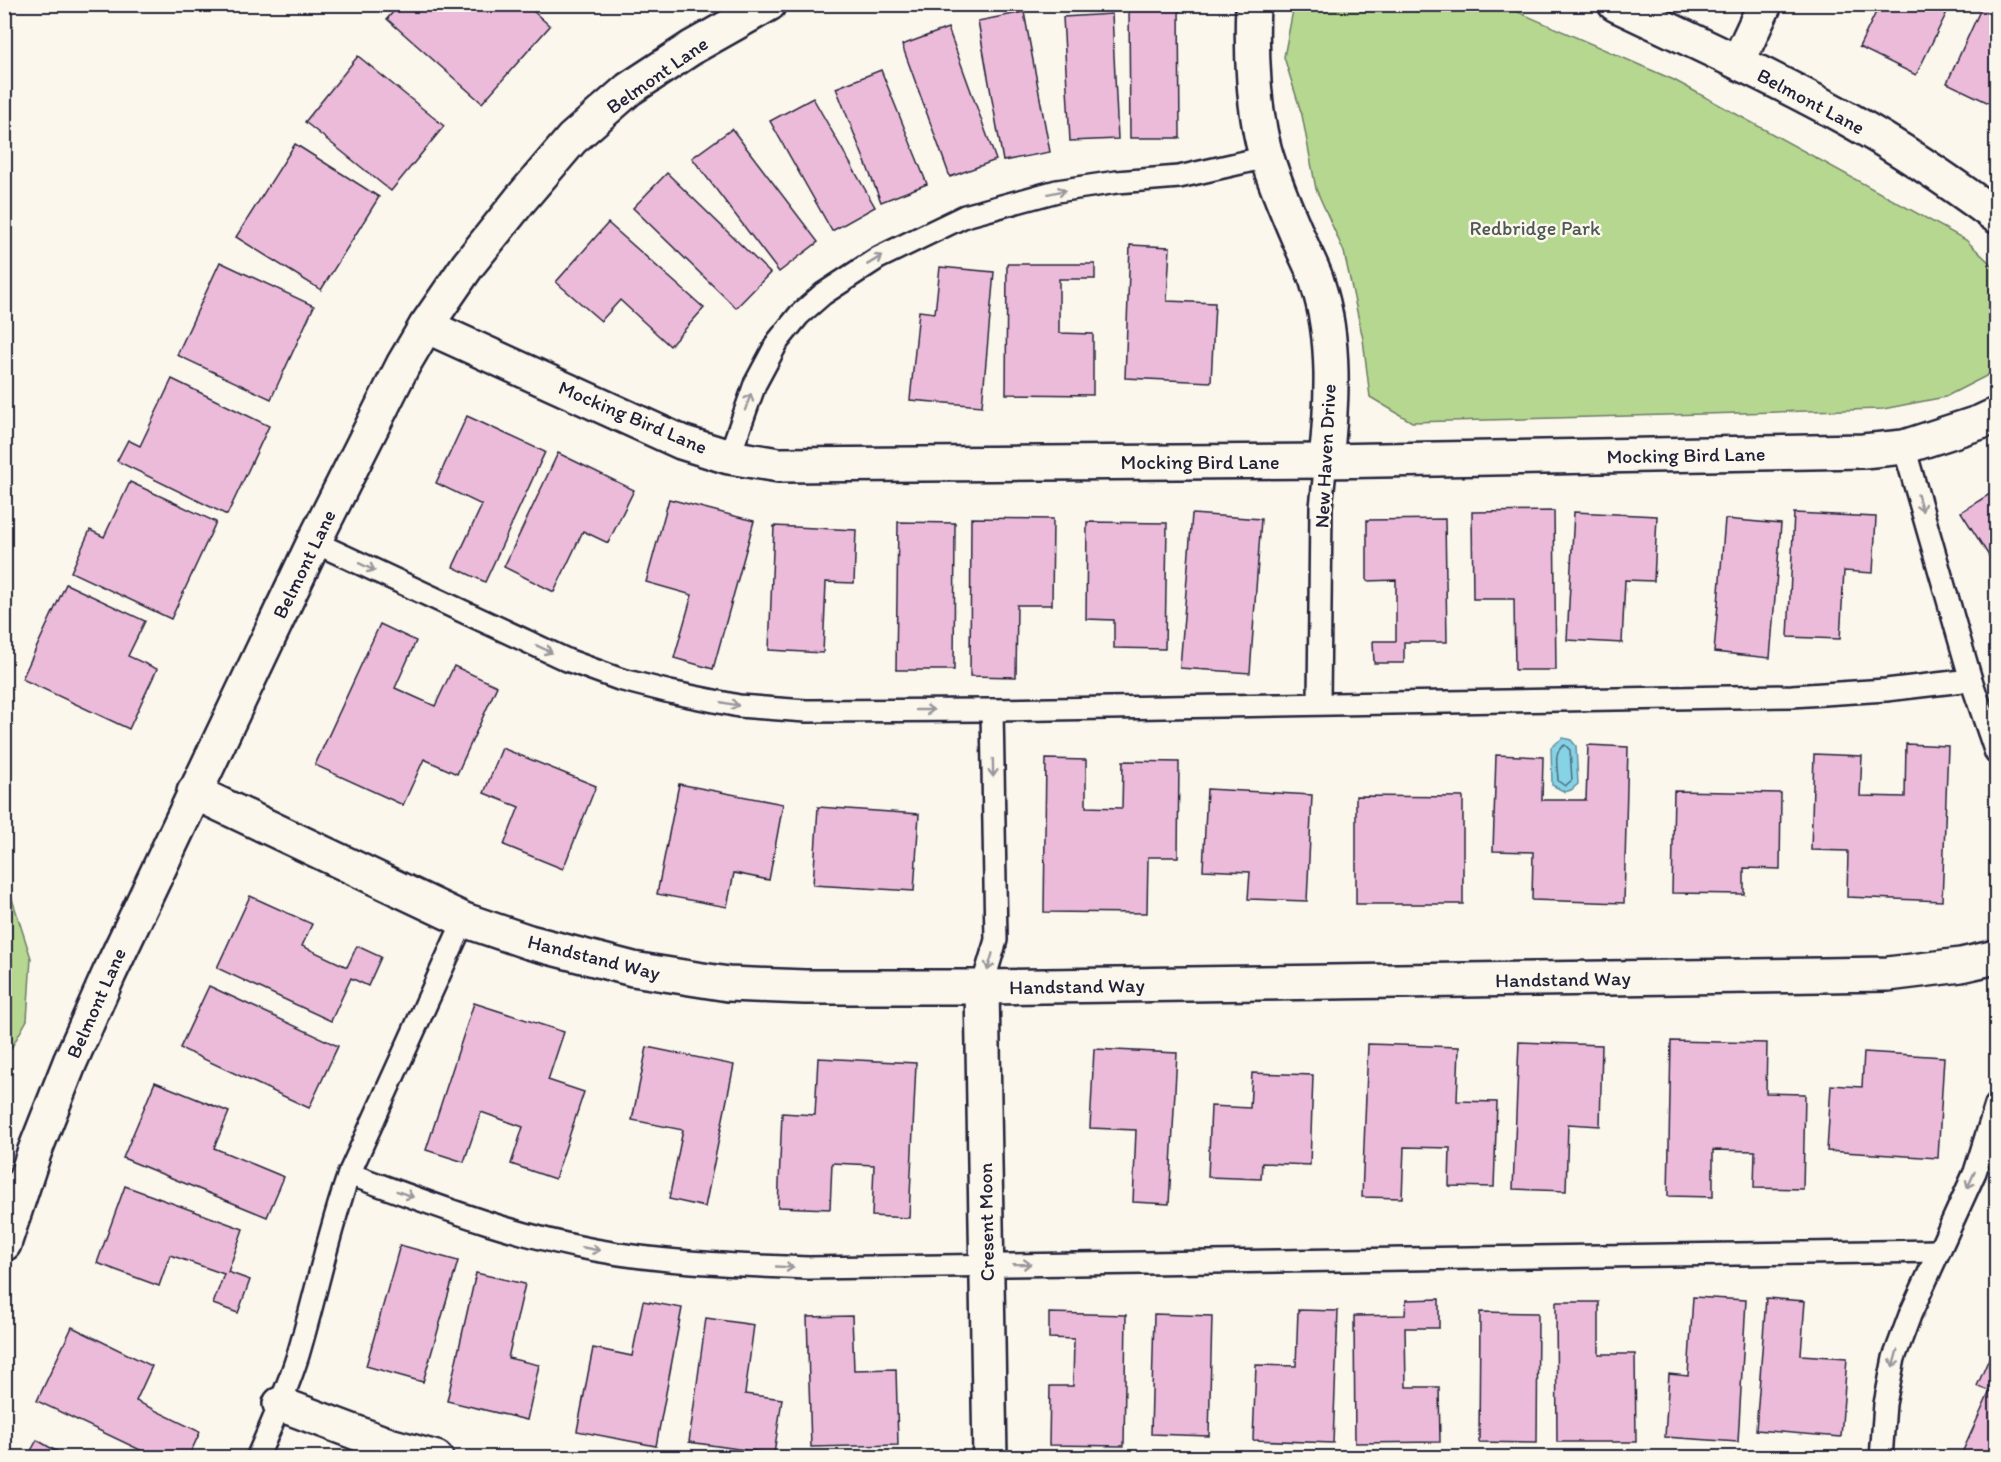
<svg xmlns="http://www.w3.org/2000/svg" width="2001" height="1462" viewBox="0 0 2001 1462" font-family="Itim,sans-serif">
  <rect width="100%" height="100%" fill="#fbf7ec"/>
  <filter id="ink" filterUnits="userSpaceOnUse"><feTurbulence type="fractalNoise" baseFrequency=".0167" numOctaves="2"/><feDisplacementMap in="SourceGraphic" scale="12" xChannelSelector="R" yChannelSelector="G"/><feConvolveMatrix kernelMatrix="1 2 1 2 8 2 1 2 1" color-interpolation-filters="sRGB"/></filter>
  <g filter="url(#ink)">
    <g fill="#b6d790" stroke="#6c7c66" stroke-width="1.5">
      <polygon points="1294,5 1502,5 1674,80 1966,240 1996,269 1996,371 1945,397 1883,409 1412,422 1370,397 1363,339 1344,252 1316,189 1302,115 1284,57"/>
      <polygon points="5,877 31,958 27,1020 5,1059"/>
    </g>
    <polygon fill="#86d3e5" stroke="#5e8ca1" stroke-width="1.5" points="1563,738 1571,740 1576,746 1578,784 1571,790 1565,792 1552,785 1551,747"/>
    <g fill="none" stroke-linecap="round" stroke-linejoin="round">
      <path stroke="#4a697f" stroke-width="1.5" d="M1565,745L1570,750L1572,780L1565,786L1558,781C1558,769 1552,750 1565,745Z"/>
    </g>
    <g fill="#edbbda" stroke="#22223b" stroke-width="1.5">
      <polygon points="400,4 525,4 550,26 482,103 387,19"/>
      <polygon points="1179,4 1180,138 1130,138 1129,5"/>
      <polygon points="1880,4 1951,4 1916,75 1859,47"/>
      <polygon points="1983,4 1996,4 1996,92 1991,104 1947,83"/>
      <polygon points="1024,12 1050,152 1003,161 978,21"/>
      <polygon points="1112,14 1118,139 1070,141 1063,17"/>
      <polygon points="948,28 996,160 950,177 902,45"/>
      <polygon points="358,56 444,126 391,191 305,122"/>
      <polygon points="881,70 927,184 881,202 836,88"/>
      <polygon points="813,98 875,207 832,231 770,121"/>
      <polygon points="732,129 818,242 779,272 692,158"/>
      <polygon points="295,144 379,197 321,290 236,237"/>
      <polygon points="667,173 770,273 736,308 633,208"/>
      <polygon points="608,223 704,308 670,346 620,300 601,321 556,282"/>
      <polygon points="1130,245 1170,247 1167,301 1215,303 1211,382 1125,378"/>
      <polygon points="220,262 314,306 271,399 177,355"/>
      <polygon points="1007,264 1095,264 1095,279 1059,279 1059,333 1093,334 1093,395 1006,394"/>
      <polygon points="940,267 994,272 982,406 910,400 919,311 935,313"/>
      <polygon points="172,379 269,426 227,515 117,461 128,440 140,446"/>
      <polygon points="467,416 545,452 485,582 453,567 482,505 436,483"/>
      <polygon points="558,453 634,490 608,543 583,531 554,592 504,567"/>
      <polygon points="130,482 216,522 171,619 71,572 90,530 104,537"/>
      <polygon points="1996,490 1996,551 1989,556 1961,512"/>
      <polygon points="669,499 754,521 713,669 674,658 692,595 646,582"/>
      <polygon points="1554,511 1556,670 1515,670 1514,599 1473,599 1472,512"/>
      <polygon points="1574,512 1657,516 1654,581 1625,580 1622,643 1567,640"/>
      <polygon points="1794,513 1876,517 1873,573 1844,571 1840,639 1788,637"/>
      <polygon points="1192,514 1261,519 1250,673 1180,668"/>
      <polygon points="971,518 1053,519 1052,605 1017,605 1016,677 970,676"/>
      <polygon points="1445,519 1447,642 1404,642 1404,663 1374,663 1373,641 1396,641 1396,580 1367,581 1367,520"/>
      <polygon points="1725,519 1781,524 1770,658 1714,652"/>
      <polygon points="898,522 955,523 954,670 896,670"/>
      <polygon points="1087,522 1167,523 1165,649 1114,648 1114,620 1086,619"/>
      <polygon points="774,526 856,530 854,583 826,582 823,653 769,650"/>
      <polygon points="66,584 145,621 128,656 157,669 129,729 22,679"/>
      <polygon points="380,624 416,641 395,688 435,706 454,666 497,686 457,774 424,759 403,805 315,765"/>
      <polygon points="1906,744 1948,746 1942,901 1847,897 1848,851 1811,850 1814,754 1862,756 1860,796 1905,797"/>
      <polygon points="1588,745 1628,747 1624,903 1532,900 1533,852 1493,851 1496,755 1543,757 1542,800 1586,800"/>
      <polygon points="502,748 596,786 563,869 504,845 519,807 484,793"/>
      <polygon points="1046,759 1086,760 1086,807 1122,808 1123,761 1179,762 1178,857 1148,857 1147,913 1044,912"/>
      <polygon points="679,784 783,804 769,880 734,873 727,907 657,894"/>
      <polygon points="1207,789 1312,795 1307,901 1248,899 1250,872 1203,870"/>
      <polygon points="1674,791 1781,793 1780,869 1744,868 1744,894 1672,893"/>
      <polygon points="1356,796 1463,797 1463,904 1356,904"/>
      <polygon points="818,807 919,814 914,891 813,885"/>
      <polygon points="250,896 312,924 302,946 347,967 357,946 381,957 368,986 351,978 331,1021 217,968"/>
      <polygon points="209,986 338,1046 309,1108 180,1048"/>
      <polygon points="474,1003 564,1032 548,1080 584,1092 555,1179 511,1164 523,1127 481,1112 464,1162 426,1150"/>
      <polygon points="1671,1041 1767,1043 1766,1093 1805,1094 1803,1189 1754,1188 1755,1151 1713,1150 1713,1197 1668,1196"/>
      <polygon points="1519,1042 1602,1045 1600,1126 1568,1124 1566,1191 1513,1189"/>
      <polygon points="1368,1044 1459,1047 1457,1101 1497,1102 1494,1187 1449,1186 1450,1148 1404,1147 1402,1198 1362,1197"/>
      <polygon points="647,1047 734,1065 705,1207 669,1199 683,1130 632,1120"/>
      <polygon points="1094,1049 1177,1053 1169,1204 1133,1202 1136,1130 1090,1128"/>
      <polygon points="1864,1052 1944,1057 1938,1158 1827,1151 1831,1085 1862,1087"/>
      <polygon points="818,1058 916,1063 909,1218 872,1216 874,1165 832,1163 830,1209 778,1207 782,1113 815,1115"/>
      <polygon points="1252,1073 1313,1075 1310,1165 1262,1163 1261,1179 1208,1177 1211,1106 1250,1108"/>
      <polygon points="155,1082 229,1112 214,1148 284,1177 267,1217 123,1158"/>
      <polygon points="125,1186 243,1229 228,1272 250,1280 238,1313 213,1304 224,1274 170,1255 159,1286 97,1263"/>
      <polygon points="400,1245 458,1261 423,1382 366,1366"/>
      <polygon points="476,1273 525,1284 508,1358 539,1365 527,1420 447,1401"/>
      <polygon points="1693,1297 1746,1300 1738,1442 1665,1437 1669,1374 1688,1376"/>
      <polygon points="1766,1298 1805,1301 1801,1355 1847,1358 1841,1437 1756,1430"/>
      <polygon points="1439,1299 1439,1328 1405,1328 1406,1387 1439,1387 1440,1442 1355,1443 1354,1316 1405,1315 1406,1300"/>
      <polygon points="643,1301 682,1308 656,1446 577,1431 593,1348 632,1356"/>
      <polygon points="1556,1302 1599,1302 1599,1354 1635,1354 1636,1442 1557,1442"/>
      <polygon points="1298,1310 1338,1311 1333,1443 1253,1440 1256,1365 1296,1366"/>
      <polygon points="1480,1312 1538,1313 1537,1443 1479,1442"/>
      <polygon points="1049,1313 1126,1315 1124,1446 1049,1445 1050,1386 1073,1386 1074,1339 1049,1338"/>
      <polygon points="1154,1314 1212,1316 1209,1436 1151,1434"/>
      <polygon points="852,1316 854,1370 896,1369 898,1445 811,1447 807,1317"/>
      <polygon points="706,1318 754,1325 745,1394 782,1399 774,1454 689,1442"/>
      <polygon points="72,1327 152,1366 136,1401 200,1432 188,1458 157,1458 37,1401"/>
      <polygon points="1991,1354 1996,1356 1996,1458 1968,1458 1961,1455 1990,1391 1977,1386"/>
      <polygon points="37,1440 68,1458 27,1458"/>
    </g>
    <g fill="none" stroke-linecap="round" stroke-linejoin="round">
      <defs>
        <g id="service">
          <polyline points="1904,447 1971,680 1996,753"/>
          <polyline points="729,457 755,384 778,341 799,315 823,294 878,258 965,216 1057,191 1117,182 1179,177 1267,157"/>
          <polyline points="314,542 567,660 619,679 670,692 739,706 806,711 992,710 1792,696 1886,690 1971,680"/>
          <polyline points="1319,703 1321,507 1326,461"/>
          <polyline points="982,987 996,940 992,710"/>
          <path d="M349,1174C430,1203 510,1235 595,1250C665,1263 737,1265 809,1268L1939,1251"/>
          <path d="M257,1458C272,1424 287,1390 298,1355C316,1295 328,1233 349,1174L464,920"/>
          <polyline points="1881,1458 1885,1404 1894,1358 1910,1315 1975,1172 1996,1105"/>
        </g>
        <g id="minor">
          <path d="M1253,4C1251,51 1253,114 1267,158C1277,190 1291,221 1304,251C1309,262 1315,273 1318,285C1336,340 1332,405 1326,461"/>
          <path d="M1615,4C1693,41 1772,77 1848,119C1900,148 1949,181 1996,216"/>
          <polyline points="1738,62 1765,4"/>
          <polyline points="426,326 681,442 729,457 779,465 1326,461 1863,451 1904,447 1981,422 1996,415"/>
          <polyline points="194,792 464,920 529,942 633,969 728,984 805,987 982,987 1888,974 1961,965 1996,957"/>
          <polyline points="982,987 990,1458"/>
          <polyline points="4,1244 34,1153 70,1062 109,974 314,542 403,365 426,326 468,265 520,200 572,139 629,89 693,47 769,4"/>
          <polyline points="280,1404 389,1445 436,1458"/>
        </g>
      </defs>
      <use href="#service" stroke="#22223b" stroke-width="26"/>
      <use href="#minor" stroke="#22223b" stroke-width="38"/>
      <use href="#service" stroke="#fbf7ec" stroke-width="21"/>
      <use href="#minor" stroke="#fbf7ec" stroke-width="33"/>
    </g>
    <defs><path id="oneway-shaft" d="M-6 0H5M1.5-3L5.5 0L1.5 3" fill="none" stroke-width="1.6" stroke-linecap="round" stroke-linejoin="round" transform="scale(1.5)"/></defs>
    <g stroke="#99979c">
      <use href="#oneway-shaft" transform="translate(1057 192) rotate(-12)"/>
      <use href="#oneway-shaft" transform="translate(875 260) rotate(-31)"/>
      <use href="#oneway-shaft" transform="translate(748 402) rotate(-70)"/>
      <use href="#oneway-shaft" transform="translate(1920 503) rotate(74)"/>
      <use href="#oneway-shaft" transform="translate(367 567) rotate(25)"/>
      <use href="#oneway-shaft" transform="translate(544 649) rotate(25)"/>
      <use href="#oneway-shaft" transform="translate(730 704) rotate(11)"/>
      <use href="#oneway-shaft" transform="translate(925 710)"/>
      <use href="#oneway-shaft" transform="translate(993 768) rotate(89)"/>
      <use href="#oneway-shaft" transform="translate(990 962) rotate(106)"/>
      <use href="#oneway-shaft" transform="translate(1971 1180) rotate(114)"/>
      <use href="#oneway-shaft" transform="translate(405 1194) rotate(20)"/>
      <use href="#oneway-shaft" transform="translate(591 1249) rotate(11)"/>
      <use href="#oneway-shaft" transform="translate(1022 1264) rotate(-1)"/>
      <use href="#oneway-shaft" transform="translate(785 1267) rotate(3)"/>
      <use href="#oneway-shaft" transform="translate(1895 1359) rotate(105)"/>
    </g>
  </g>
  <g text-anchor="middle" stroke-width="5" stroke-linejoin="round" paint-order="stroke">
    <g font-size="20" fill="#22223b" stroke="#fbf7ec">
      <text transform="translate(657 75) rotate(-35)" y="7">Belmont Lane</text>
      <text transform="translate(1811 101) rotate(28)" y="7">Belmont Lane</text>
      <text transform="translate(633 417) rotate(23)" y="7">Mocking Bird Lane</text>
      <text transform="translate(1686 455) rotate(-1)" y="7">Mocking Bird Lane</text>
      <text transform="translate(1325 456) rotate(-87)" y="7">New Haven Drive</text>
      <text x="1200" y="469">Mocking Bird Lane</text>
      <text transform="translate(304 564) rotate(-64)" y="7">Belmont Lane</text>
      <text transform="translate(594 957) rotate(14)" y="7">Handstand Way</text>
      <text transform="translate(1563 979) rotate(-1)" y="7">Handstand Way</text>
      <text transform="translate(1077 986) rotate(-1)" y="7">Handstand Way</text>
      <text transform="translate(96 1003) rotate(-66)" y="7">Belmont Lane</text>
      <text transform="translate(986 1222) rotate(-91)" y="7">Cresent Moon</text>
    </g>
    <g font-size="20" fill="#4e5854" stroke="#fbf7ec">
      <text x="1535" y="235">Redbridge Park</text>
    </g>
  </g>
  <rect width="2001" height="1462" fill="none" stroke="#fbf7ec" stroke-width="24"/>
  <rect x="12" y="12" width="1977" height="1438" fill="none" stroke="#22223b" stroke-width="2" filter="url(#ink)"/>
</svg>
